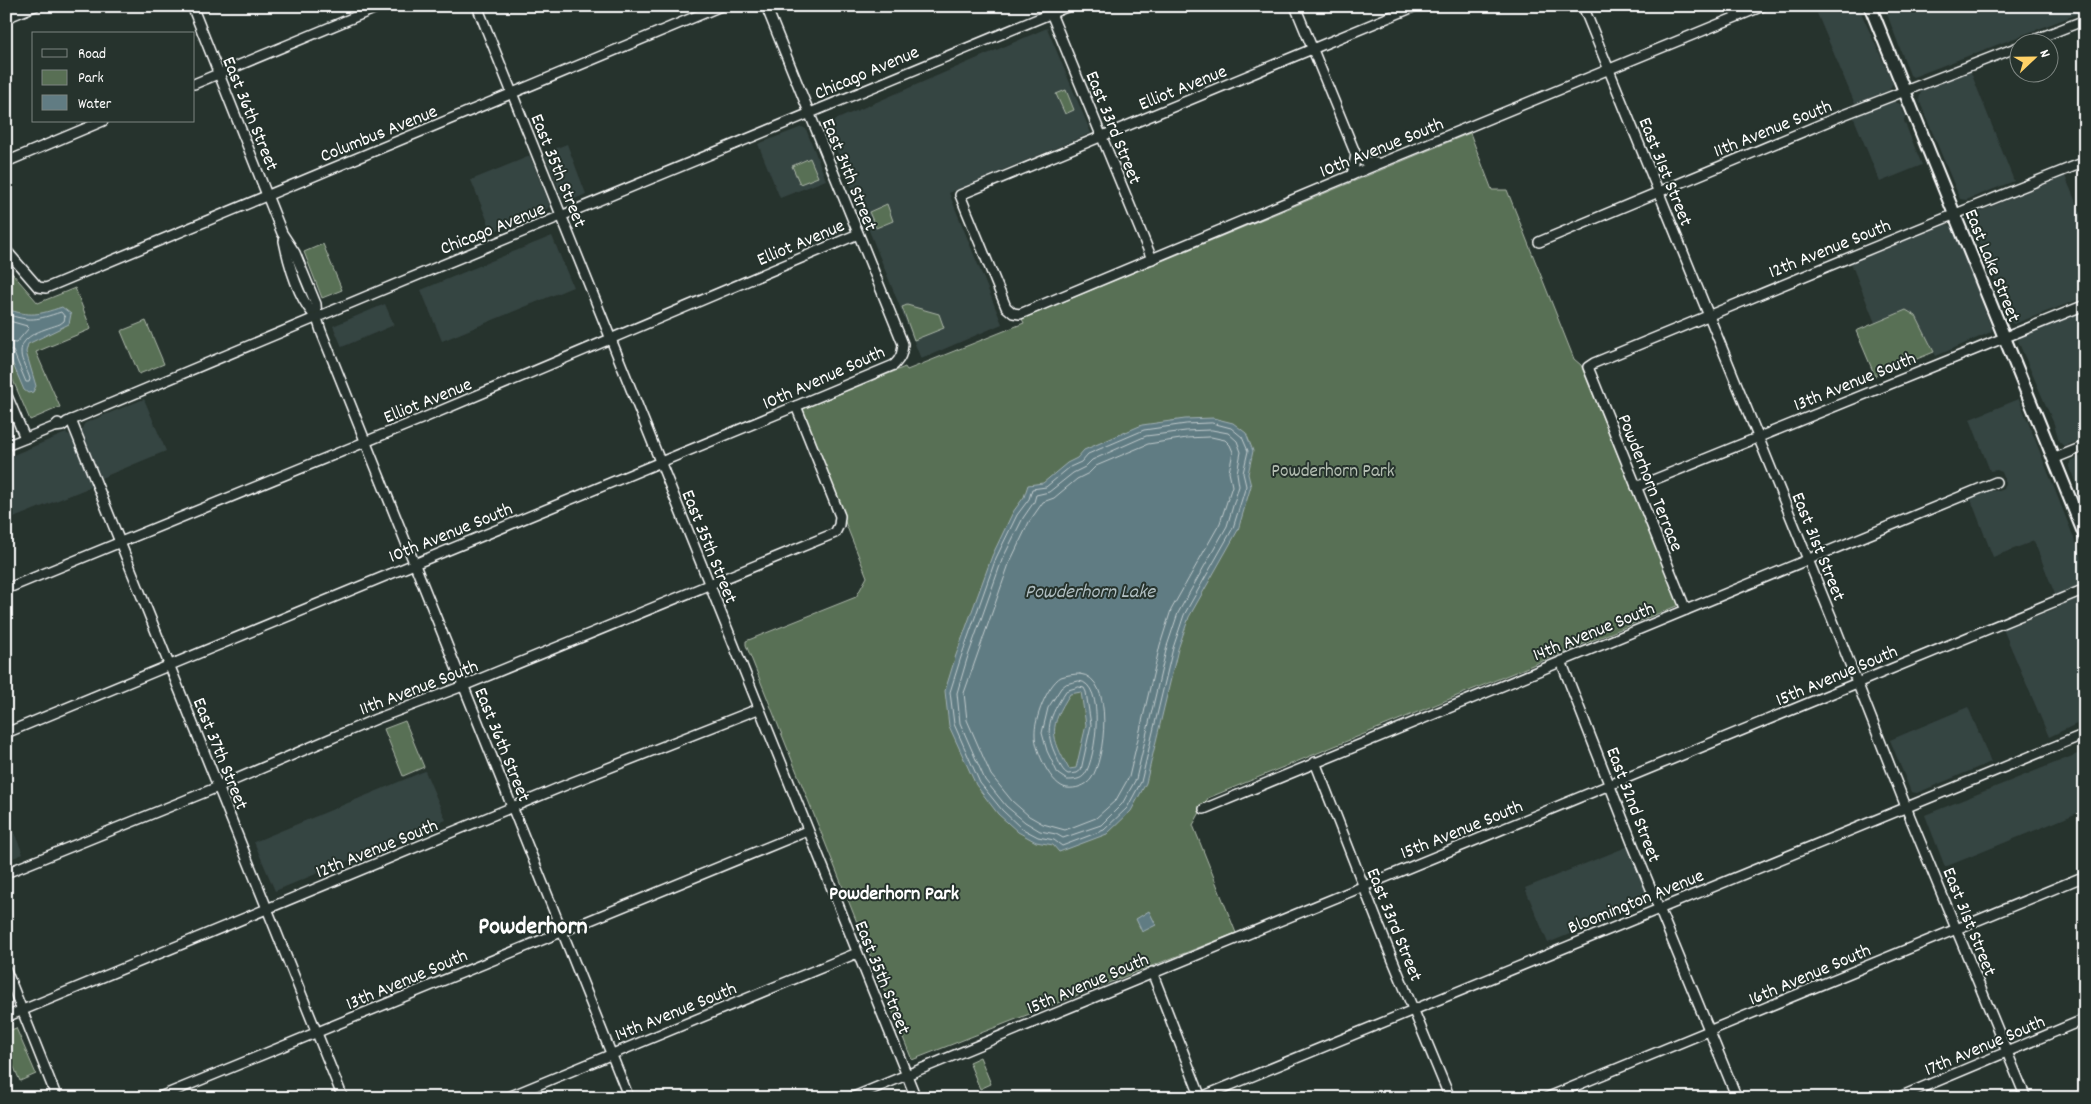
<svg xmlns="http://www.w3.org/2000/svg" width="2091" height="1104" viewBox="0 0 2091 1104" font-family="Dekko,sans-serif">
  <rect width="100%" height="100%" fill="#26332d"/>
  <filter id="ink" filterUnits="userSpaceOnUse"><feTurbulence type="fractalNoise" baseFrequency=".02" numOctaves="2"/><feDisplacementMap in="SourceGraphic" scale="10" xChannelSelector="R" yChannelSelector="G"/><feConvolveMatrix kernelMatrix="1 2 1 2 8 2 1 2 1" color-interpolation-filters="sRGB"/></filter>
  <g filter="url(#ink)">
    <g fill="#364442">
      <polygon points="1814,6 1858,6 1893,83 1889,90 1855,104"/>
      <polygon points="1884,6 2085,6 2085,11 1913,77 1910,75"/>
      <polygon points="1047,28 1091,133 949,193 1002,324 921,359 826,124"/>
      <polygon points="1970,70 2014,181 1966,200 1960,199 1919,100 1921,91 1963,74"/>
      <polygon points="1893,101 1900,104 1905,116 1904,121 1922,165 1880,182 1853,116"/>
      <polygon points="802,127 806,129 826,180 780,198 758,144"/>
      <polygon points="567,144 586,194 570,201 562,197 544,153"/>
      <polygon points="530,156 549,203 549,207 546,210 492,232 471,180"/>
      <polygon points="2065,176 2085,224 2085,297 2014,324 2011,322 2003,305 2003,299 1968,218 1971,215"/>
      <polygon points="1945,223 1953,227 1992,329 1991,332 1936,356 1916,316 1906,311 1875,323 1851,263"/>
      <polygon points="552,236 573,287 442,341 421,290"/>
      <polygon points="385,304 394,325 342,347 333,326"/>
      <polygon points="2085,309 2085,439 2064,446 2059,442 2054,424 2018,341 2022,335"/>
      <polygon points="144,399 166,451 101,478 82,431 83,426 85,423"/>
      <polygon points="2019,399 2085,566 2085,720 2049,737 2003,629 2060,607 2034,541 1993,557 1970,497 1987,490 1999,491 2004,489 2006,483 2002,472 1997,470 1990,471 1970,419"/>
      <polygon points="66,433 71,436 93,486 6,521 6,458"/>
      <polygon points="2085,455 2085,501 2081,493 2078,490 2069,465 2072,460"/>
      <polygon points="1968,707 1991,762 1917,793 1911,792 1890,740"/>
      <polygon points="2085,751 2085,810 1945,867 1925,815"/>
      <polygon points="425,771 446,820 275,891 254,842"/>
      <polygon points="6,813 23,854 6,861"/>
      <polygon points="1629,846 1649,896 1647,902 1548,943 1525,888"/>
    </g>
    <g fill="#586f54" stroke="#acb7aa">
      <polygon points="1066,90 1074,110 1065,114 1056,94"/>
      <polygon points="1470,133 1492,190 1507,190 1574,359 1581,365 1679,605 1208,798 1193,825 1236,933 912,1060 746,645 746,641 856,597 867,577 802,414 803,409 905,367 907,370 1024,323 1022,319"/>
      <polygon points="810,158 818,177 800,184 792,166"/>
      <polygon points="887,204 893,221 876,228 869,212"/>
      <polygon points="323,244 342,290 322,298 304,252"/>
      <polygon points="6,266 38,303 75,288 91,329 36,352 60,407 30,420 6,364"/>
      <polygon points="907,305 939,314 944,328 914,340 902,307"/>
      <polygon points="1906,310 1916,316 1934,352 1875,376 1856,331"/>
      <polygon points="146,321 164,364 139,374 121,331"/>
      <polygon points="405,721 424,767 403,776 384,729"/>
      <polygon points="16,1028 36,1074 20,1081 6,1049 6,1032"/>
      <polygon points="980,1057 991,1084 980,1089 969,1062"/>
    </g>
    <g fill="#617c83" stroke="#a0b0b5" fill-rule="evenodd">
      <path d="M62,307L71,314L69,324L28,344L26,352L36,386L33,392L28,393L24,390L6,348V309C32,317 37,315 62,307Z"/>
      <path d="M1213,418L1233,423L1246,433L1253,451L1248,474L1251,486L1238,530L1189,617L1178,649L1146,783L1131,811L1107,834L1059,852L1053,845L1036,842L1018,832L998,814L976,785L949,726L945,691L956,655L992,556L1013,512L1024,497L1028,485L1043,483L1067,463L1077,458L1084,450L1142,425L1185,419ZM1081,692L1086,725L1076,768L1069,769C1050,736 1049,727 1070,694Z"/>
      <polygon points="1149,911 1156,925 1142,932 1136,919"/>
    </g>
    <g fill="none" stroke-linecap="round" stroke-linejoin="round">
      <g stroke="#c0cbcd" stroke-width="1">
        <path d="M6,314C31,322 36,320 61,312L65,317L64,321L60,324C47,329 20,334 21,353C21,361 28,371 30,379L29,382H26L13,351L6,348"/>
        <polyline points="6,320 27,326 29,328 16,343 6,342"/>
        <polygon points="1212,423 1231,428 1242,437 1248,451 1243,473 1246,486 1233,528 1184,615 1173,648 1141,782 1127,808 1104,830 1062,846 1054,840 1038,837 1021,828 1002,810 980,783 954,724 950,692 961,657 996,558 1017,515 1029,499 1032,489 1046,487 1070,467 1081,462 1088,454 1144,430 1186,424"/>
        <polygon points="1212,430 1228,433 1237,441 1241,452 1237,473 1239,486 1227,526 1178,613 1167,646 1136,779 1122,804 1101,825 1063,838 1056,834 1040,831 1025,822 1006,806 985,780 960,723 957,693 967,659 1002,560 1023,518 1034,502 1036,495 1049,492 1073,473 1085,467 1092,460 1146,436 1186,431"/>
        <polygon points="1211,437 1225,440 1230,445 1233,452 1229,472 1232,486 1220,523 1171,610 1160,645 1129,777 1116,800 1096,818 1065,830 1043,824 1029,816 1012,801 991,775 967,720 964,693 1009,564 1029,522 1043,502 1054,498 1077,479 1089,473 1096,466 1148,444 1187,438"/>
        <path d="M1080,674C1115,677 1105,760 1091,779C1086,786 1075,789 1067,788C1051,786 1035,750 1035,735C1034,720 1047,685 1061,677C1067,675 1074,674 1080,674Z"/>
        <path d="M1079,681C1106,683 1096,758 1085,774C1081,780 1073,780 1067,780L1058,774L1047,751L1042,733L1048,708L1061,688L1066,684Z"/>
        <path d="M1079,687L1084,688L1086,692L1091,725L1081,770L1077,773L1068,774C1062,771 1060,764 1057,758C1043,730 1049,717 1066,691Z"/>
      </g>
      <defs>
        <g id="minor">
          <polyline points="192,6 282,233 295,253 316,304 317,318 321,331 629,1098"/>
          <polyline points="477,6 916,1098"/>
          <polyline points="1048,6 1152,259"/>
          <polyline points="1295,6 1356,155 1363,161 1377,163"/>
          <polyline points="1416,6 960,195 1006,307 1013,313 1020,314 1371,167 1763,6"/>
          <polyline points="1583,6 1833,621 1910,817 2026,1098"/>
          <polyline points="6,18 35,6"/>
          <polyline points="2029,42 2085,20"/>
          <polyline points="194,84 381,6"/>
          <polyline points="6,162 103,121"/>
          <polyline points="1352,175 1356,155"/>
          <path d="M284,241C289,265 299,301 317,318"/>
          <polyline points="1539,242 1843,115 2018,47"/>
          <polyline points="6,250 38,287 46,288 721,6"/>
          <polyline points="6,393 25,438"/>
          <polyline points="71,420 343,1098"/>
          <polyline points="54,427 62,426 67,422 377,292 1069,6"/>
          <polyline points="6,446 54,427 58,423"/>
          <polyline points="2053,459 2085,446"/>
          <polyline points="1636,487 2085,305"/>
          <polyline points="6,589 426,417 858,234"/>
          <path d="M1686,610L1588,367L1594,363C1757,296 1920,227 2085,162"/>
          <polyline points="1561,661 1633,845 1737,1098"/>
          <path d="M6,733L796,406L894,365C901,358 902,354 903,344L766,6"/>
          <polyline points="1315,762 1387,946 1450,1098"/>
          <polyline points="1204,809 1996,482"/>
          <polyline points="6,873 218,787 376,719 463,686 835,533 839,525 840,516 796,406"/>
          <polyline points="6,970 57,1098"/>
          <polyline points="1152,972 1201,1098"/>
          <polyline points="6,1017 573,782 758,709"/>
          <polyline points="157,1098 807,831"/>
          <polyline points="506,1098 857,953"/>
          <path d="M851,1098C1262,928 1672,756 2085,589"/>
          <polyline points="1199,1098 2085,734"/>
          <polyline points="1546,1098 2085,876"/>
          <polyline points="1897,1098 2085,1019"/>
        </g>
        <polyline id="major" points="1870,6 2085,536"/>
      </defs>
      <use href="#minor" stroke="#fff" stroke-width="12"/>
      <use href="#major" stroke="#fff" stroke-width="15"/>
      <use href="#minor" stroke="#26332d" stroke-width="9"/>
      <use href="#major" stroke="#26332d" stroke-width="11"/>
    </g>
  </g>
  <g text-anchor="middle" stroke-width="4" stroke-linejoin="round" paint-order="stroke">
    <g font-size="19" fill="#fff" stroke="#26332d">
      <text transform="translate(866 71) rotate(-23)" y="7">Chicago Avenue</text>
      <text transform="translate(1182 86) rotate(-22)" y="7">Elliot Avenue</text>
      <text transform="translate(252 113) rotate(68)" y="7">East 36th Street</text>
      <text transform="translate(1115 127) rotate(68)" y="7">East 33rd Street</text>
      <text transform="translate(1772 127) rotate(-22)" y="7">11th Avenue South</text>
      <text transform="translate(378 132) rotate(-22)" y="7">Columbus Avenue</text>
      <text transform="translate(1381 146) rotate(-22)" y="7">10th Avenue South</text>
      <text transform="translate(560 170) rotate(68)" y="7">East 35th Street</text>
      <text transform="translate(1667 171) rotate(68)" y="7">East 31st Street</text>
      <text transform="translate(851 174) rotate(68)" y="7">East 34th Street</text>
      <text transform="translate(492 227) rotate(-22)" y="7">Chicago Avenue</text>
      <text transform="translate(800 241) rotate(-23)" y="7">Elliot Avenue</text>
      <text transform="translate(1829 247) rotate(-22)" y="7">12th Avenue South</text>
      <text transform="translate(1994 265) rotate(68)" y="7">East Lake Street</text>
      <text transform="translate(823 376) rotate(-24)" y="7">10th Avenue South</text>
      <text transform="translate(1854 380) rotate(-22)" y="7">13th Avenue South</text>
      <text transform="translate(427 399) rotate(-22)" y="7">Elliot Avenue</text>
      <text transform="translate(1652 482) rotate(68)" y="7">Powderhorn Terrace</text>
      <text transform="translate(450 531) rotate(-22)" y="7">10th Avenue South</text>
      <text transform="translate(711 546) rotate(68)" y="7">East 35th Street</text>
      <text transform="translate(1820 546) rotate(68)" y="7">East 31st Street</text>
      <text transform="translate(1593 630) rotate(-22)" y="7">14th Avenue South</text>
      <text transform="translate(1836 674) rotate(-23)" y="7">15th Avenue South</text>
      <text transform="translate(418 686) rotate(-21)" y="7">11th Avenue South</text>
      <text transform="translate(504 744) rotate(68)" y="7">East 36th Street</text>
      <text transform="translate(222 753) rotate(68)" y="7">East 37th Street</text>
      <text transform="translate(1635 804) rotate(69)" y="7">East 32nd Street</text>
      <text transform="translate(1461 828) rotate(-22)" y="7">15th Avenue South</text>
      <text transform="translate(376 847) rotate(-22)" y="7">12th Avenue South</text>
      <text transform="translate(1635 900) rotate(-22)" y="7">Bloomington Avenue</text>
      <text transform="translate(1971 921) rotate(68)" y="7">East 31st Street</text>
      <text transform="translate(1396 924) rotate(68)" y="7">East 33rd Street</text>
      <text transform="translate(1809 973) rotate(-23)" y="7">16th Avenue South</text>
      <text transform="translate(884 977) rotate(68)" y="7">East 35th Street</text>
      <text transform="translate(406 978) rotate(-23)" y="7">13th Avenue South</text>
      <text transform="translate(1087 982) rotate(-23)" y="7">15th Avenue South</text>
      <text transform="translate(675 1010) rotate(-22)" y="7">14th Avenue South</text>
      <text transform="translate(1984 1044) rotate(-23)" y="7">17th Avenue South</text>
    </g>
    <g font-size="19" fill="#b4beb2" stroke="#26332d">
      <text x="1333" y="476">Powderhorn Park</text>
    </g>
    <g font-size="20" font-style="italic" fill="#b0bec1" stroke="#26332d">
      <text x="1090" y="597">Powderhorn Lake</text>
    </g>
    <g font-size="20" font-weight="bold" fill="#fff" stroke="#26332d">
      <text x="894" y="899">Powderhorn Park</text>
    </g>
    <g font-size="24" font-weight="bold" fill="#fff" stroke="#26332d">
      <text x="533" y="933">Powderhorn</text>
    </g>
  </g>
  <rect width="2091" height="1104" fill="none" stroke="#26332d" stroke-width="25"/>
  <rect x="12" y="12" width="2066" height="1079" fill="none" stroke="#fff" stroke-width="2" filter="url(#ink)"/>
  <rect x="32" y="32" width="162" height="90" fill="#26332d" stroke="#7d8581"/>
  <rect x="42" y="49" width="25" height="8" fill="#26332d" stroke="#7d8581"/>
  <text x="78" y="58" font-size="15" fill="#ffffff">Road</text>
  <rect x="42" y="70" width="25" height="15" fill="#586f54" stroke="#7d8581"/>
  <text x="78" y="82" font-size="15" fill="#ffffff">Park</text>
  <rect x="42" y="95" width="25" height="15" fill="#617c83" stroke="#7d8581"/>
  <text x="78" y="108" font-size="15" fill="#ffffff">Water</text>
  <g transform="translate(2034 58) rotate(68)"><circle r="24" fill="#26332d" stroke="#7d8581"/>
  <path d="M0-4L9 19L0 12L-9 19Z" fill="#ffd166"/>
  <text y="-8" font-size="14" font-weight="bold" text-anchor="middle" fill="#ffffff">N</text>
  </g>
</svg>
